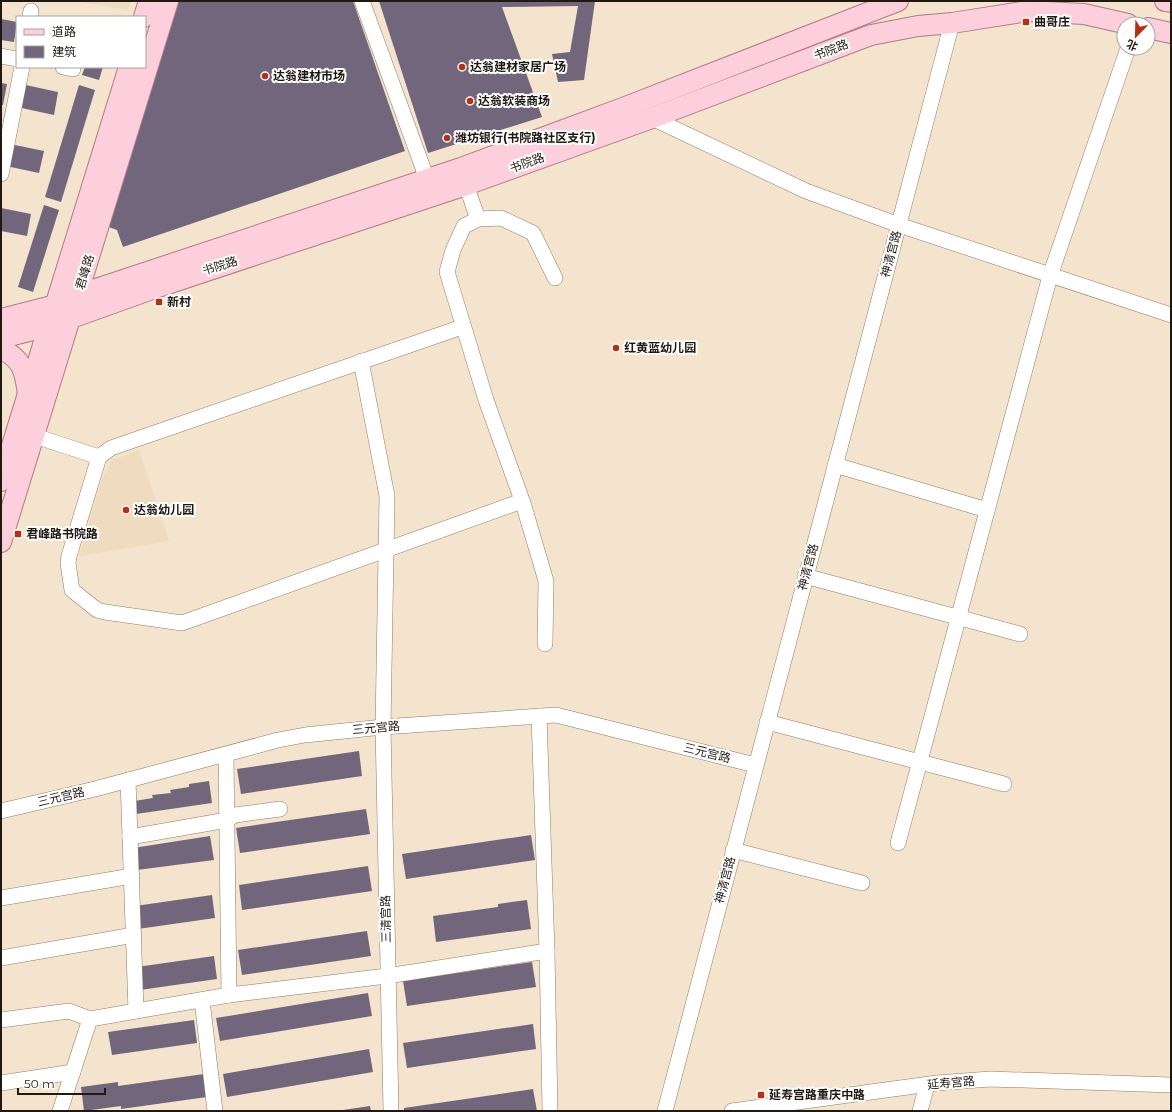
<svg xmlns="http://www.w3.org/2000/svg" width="1172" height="1112" viewBox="0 0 1172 1112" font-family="Montserrat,'Noto Sans SC',sans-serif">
  <rect width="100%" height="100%" fill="#f4e4cd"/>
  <g fill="#efdbbd">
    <polygon points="75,1 131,1 128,10"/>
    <polygon points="139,450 169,541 79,556 102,479 113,460"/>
  </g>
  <g fill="#71667b">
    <polygon points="175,1 353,1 405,151 123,247 117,230 106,226"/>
    <polygon points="379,1 595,1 584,80 558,82 552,54 570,52 578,6 502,7 542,117 428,153"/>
    <polygon points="1,19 17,22 14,42 1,40"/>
    <polygon points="85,67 103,67 99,80 82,75"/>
    <polygon points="1,83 7,84 3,105 1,105"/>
    <polygon points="21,84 58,92 54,115 17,107"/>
    <polygon points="79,85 95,90 61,202 45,197"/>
    <polygon points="10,144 44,151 39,173 6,166"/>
    <polygon points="44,205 59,210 33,292 18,287"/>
    <polygon points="1,208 31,214 27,236 1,231"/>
    <polygon points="359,751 362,776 241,794 237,769"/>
    <polygon points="209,781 212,803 136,814 134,801 153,798 152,795 171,793 170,790 189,787 189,784"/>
    <polygon points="366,809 370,834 240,853 236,828"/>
    <polygon points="531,835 535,860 406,879 402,854"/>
    <polygon points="210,836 214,860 137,870 133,848"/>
    <polygon points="368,866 372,891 242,910 239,885"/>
    <polygon points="212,895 215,918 138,929 135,906"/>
    <polygon points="527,900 531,929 436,942 433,916 498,907 498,904"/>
    <polygon points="367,931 371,956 242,975 238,950"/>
    <polygon points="214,956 217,979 140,990 137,967"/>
    <polygon points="532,962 536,987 407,1006 403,981"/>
    <polygon points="368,993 372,1016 220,1041 216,1018"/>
    <polygon points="194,1020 197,1043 112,1055 108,1032"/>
    <polygon points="533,1024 536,1049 407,1068 403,1043"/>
    <polygon points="369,1049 373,1072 227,1097 223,1074"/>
    <polygon points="204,1074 207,1097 121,1109 121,1106 84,1111 81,1087 118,1082 118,1086"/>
    <polygon points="533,1089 537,1111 404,1111 404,1108"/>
    <polygon points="370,1106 371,1111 343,1111 343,1110"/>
  </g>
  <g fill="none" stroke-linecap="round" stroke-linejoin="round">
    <defs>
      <g id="minor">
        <polyline points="362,1 427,179"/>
        <polyline points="30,17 31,11"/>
        <polyline points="1,56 17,59"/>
        <polyline points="63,67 73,69"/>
        <polyline points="652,118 806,191 899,225 1171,315"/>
        <polyline points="1,174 22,67"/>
        <polyline points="466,185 478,219"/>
        <polyline points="361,361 387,496 383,727 391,1111"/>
        <polyline points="35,436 99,457 111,448 462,327"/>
        <polyline points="99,457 69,556 68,563 72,590 97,610 105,612 182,623 522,501"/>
        <polyline points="835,465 987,510"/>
        <polyline points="805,576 1020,634"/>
        <polyline points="545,644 546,581 523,503 486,400 447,272 453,250 464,226 478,219 501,218 533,233 555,278"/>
        <polyline points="539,716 547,951 550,1111"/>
        <polyline points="767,722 1004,784"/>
        <polyline points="226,755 229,995"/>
        <polyline points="128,780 136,1011"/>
        <polyline points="1,811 95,789 278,740 305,735 383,727 556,715 755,765"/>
        <polyline points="130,837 227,820 235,815 280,809"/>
        <polyline points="898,843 1050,276 1128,48"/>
        <polyline points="733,850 862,883"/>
        <polyline points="1,898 132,876"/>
        <polyline points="1,958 134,935"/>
        <polyline points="202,1000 215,1111"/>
        <polyline points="1,1020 69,1011 90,1019 229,995 387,976 547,951"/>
        <polyline points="1,1083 73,1072"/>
        <polyline points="60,1111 90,1019"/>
        <polyline points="665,1111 952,23"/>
        <polyline points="732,1111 937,1083 990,1079 1171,1085"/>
        <polyline points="920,1111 927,1085"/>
      </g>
      <g id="major">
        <polyline points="1165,1 1171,2"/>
        <polyline points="144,17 149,1"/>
        <polyline points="1148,28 1171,33"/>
        <polyline points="1,319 56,305 78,295 461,168 623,108 898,1"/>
        <polyline points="1,338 49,326 155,288 466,185 652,118 871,35 918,26 952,23 1028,11 1084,14 1128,24"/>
        <path d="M1,349C23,359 25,372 28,394"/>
        <polyline points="1,481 129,67"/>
        <polyline points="1,542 168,1"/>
      </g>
    </defs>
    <use href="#minor" stroke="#8b7d68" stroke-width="16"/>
    <use href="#major" stroke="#ae7a85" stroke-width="22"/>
    <use href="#minor" stroke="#fff" stroke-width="15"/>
    <use href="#major" stroke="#fdcedc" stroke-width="20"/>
  </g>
  <g fill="#ba2f0f" stroke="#fff" stroke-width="1.5">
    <rect x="1022" y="18" width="8" height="8" rx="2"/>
    <circle cx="462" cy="67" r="4"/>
    <circle cx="265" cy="76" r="4"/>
    <circle cx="470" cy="101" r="4"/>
    <circle cx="447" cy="138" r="4"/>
    <rect x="155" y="298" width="8" height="8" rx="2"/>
    <circle cx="616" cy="348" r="4"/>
    <circle cx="126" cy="510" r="4"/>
    <rect x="14" y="530" width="8" height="8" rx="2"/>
    <rect x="757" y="1091" width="8" height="8" rx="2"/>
  </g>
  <g text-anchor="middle" stroke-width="4" stroke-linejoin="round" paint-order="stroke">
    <g font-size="12" font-weight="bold" fill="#1f1911" stroke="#fff" text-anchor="start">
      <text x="1034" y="26">曲哥庄</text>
      <text x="470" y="71">达翁建材家居广场</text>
      <text x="273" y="80">达翁建材市场</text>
      <text x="478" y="105">达翁软装商场</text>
      <text x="455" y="142">潍坊银行(书院路社区支行)</text>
      <text x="167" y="306">新村</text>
      <text x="624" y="352">红黄蓝幼儿园</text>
      <text x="134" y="514">达翁幼儿园</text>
      <text x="26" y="538">君峰路书院路</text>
      <text x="769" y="1099">延寿宫路重庆中路</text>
    </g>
    <g font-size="12" fill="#1f1911" stroke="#fff">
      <text transform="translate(831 50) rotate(-21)" y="4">书院路</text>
      <text transform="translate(527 163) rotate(-20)" y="4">书院路</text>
      <text transform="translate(891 254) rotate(-75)" y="4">神清宫路</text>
      <text transform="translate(220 266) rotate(-18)" y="4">书院路</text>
      <text transform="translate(85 272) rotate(-73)" y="4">君峰路</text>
      <text transform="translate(808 567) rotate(-75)" y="4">神清宫路</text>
      <text transform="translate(376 728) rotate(-5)" y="4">三元宫路</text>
      <text transform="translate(707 753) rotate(14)" y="4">三元宫路</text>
      <text transform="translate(61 797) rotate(-13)" y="4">三元宫路</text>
      <text transform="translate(725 880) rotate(-75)" y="4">神清宫路</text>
      <text transform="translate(386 919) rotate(-91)" y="4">三清宫路</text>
      <text transform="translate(951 1083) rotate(-5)" y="4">延寿宫路</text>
    </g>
  </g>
  <rect width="1172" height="1112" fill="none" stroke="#1f1911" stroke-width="4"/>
  <rect x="16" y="16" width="130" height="52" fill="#ffffff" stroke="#a5a3a0"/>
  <rect x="24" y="29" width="20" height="6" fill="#fdcedc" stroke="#a5a3a0"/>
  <text x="52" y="36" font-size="12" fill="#1f1911">道路</text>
  <rect x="24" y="46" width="20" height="12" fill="#71667b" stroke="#a5a3a0"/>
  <text x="52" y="56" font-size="12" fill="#1f1911">建筑</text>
  <g transform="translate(1136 36) rotate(203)"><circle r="19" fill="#ffffff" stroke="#a5a3a0"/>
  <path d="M0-3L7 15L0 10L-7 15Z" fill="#ba2f0f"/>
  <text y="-6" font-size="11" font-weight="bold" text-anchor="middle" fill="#1f1911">北</text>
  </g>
  <path d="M18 1088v6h87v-6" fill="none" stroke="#1f1911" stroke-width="2"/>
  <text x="24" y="1088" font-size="12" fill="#1f1911" stroke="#ffffff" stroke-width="3" paint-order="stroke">50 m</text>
</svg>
